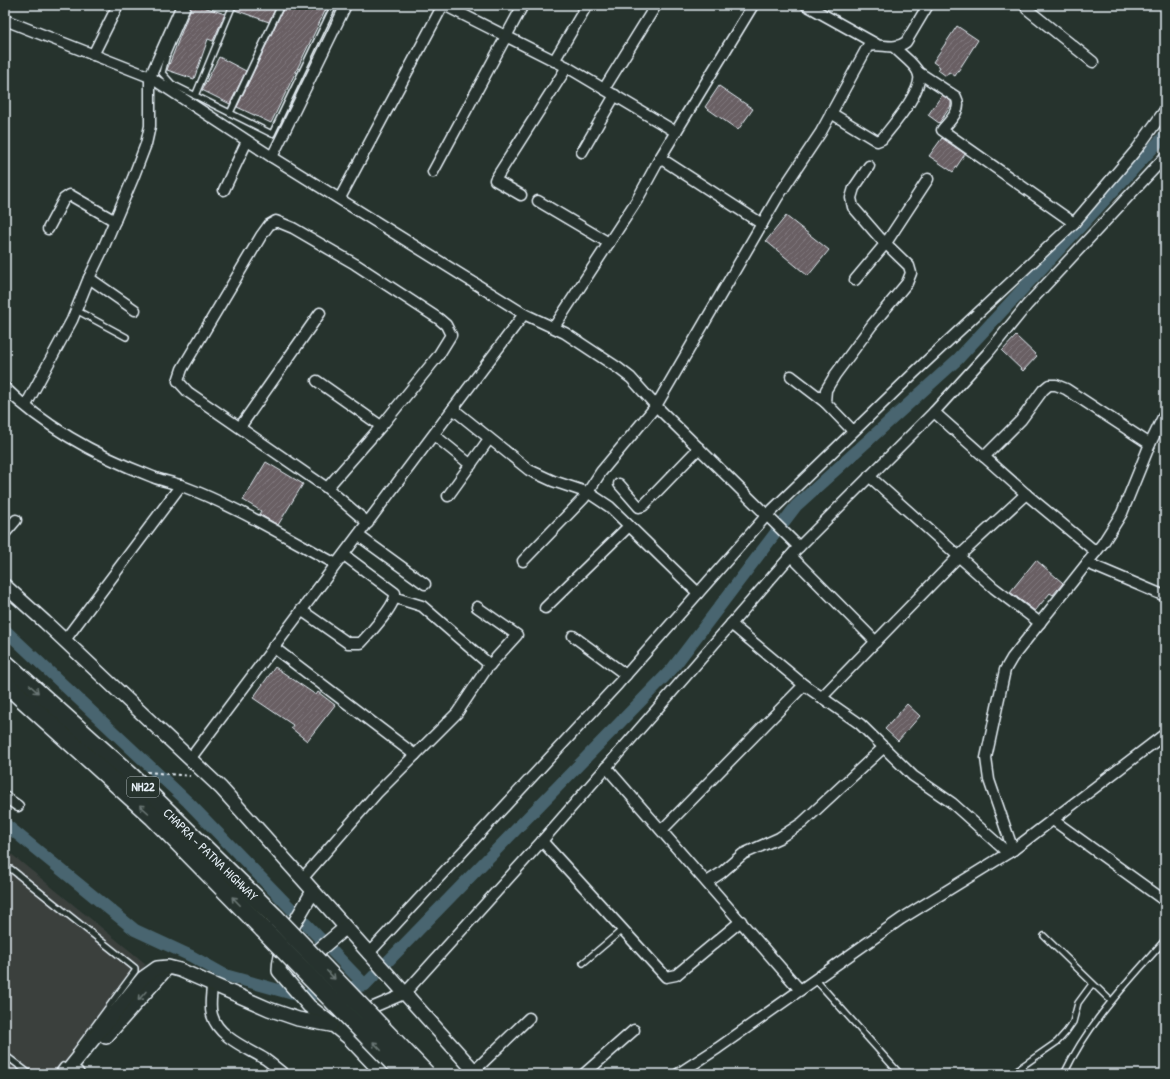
<svg xmlns="http://www.w3.org/2000/svg" width="1170" height="1079" viewBox="0 0 1170 1079" font-family="'Patrick Hand',sans-serif">
  <defs>
    <pattern id="building-hatch" width="6" height="6" patternUnits="userSpaceOnUse"><rect width="6" height="6" fill="#695f64"/><path d="M-1 1l2-2M0 6l6-6M5 7l2-2" fill="none" stroke="#7e767b"/></pattern>
  </defs>
  <rect width="100%" height="100%" fill="#26332d"/>
  <filter id="ink" filterUnits="userSpaceOnUse"><feTurbulence type="fractalNoise" baseFrequency=".025" numOctaves="2"/><feDisplacementMap in="SourceGraphic" scale="8" xChannelSelector="R" yChannelSelector="G"/><feConvolveMatrix kernelMatrix="1 2 1 2 8 2 1 2 1" color-interpolation-filters="sRGB"/></filter>
  <g filter="url(#ink)">
    <polygon fill="#3a403e" points="5,849 146,964 59,1074 5,1074"/>
    <g fill="none" stroke-linecap="round" stroke-linejoin="round">
      <g stroke="#49656f" stroke-width="12">
        <polyline points="5,630 188,802 365,985"/>
        <polyline points="5,824 135,930 191,956 225,975 300,996 365,985 672,669 796,506 958,359 1165,135"/>
      </g>
    </g>
    <g fill="url(#building-hatch)" stroke="#e8f1f8">
      <polygon points="192,5 198,5 225,14 213,41 208,39 194,79 167,70"/>
      <polygon points="237,5 277,5 269,22 235,10"/>
      <polygon points="285,5 318,5 326,9 271,123 237,107"/>
      <polygon points="957,26 978,40 955,76 949,72 946,76 938,70 940,67 933,62"/>
      <polygon points="219,57 246,71 230,104 202,90"/>
      <polygon points="719,86 753,109 738,130 705,107"/>
      <polygon points="942,95 951,101 951,106 939,123 928,115"/>
      <polygon points="942,138 965,154 953,172 929,156"/>
      <polygon points="786,216 829,250 808,276 766,241"/>
      <polygon points="1016,336 1037,356 1023,371 1002,351"/>
      <polygon points="266,462 303,484 278,525 259,514 261,511 243,500"/>
      <polygon points="1036,560 1063,583 1053,595 1050,593 1035,611 1010,592"/>
      <polygon points="275,667 316,695 318,692 335,705 307,741 291,728 293,725 253,698"/>
      <polygon points="907,704 920,716 898,741 885,729"/>
    </g>
    <g fill="none" stroke-linecap="round" stroke-linejoin="round">
      <defs>
        <g id="service">
          <polyline points="188,5 167,54 162,73 172,84 272,134 334,5"/>
          <polyline points="195,96 233,5"/>
          <polyline points="230,113 281,5"/>
          <polyline points="76,310 126,337"/>
          <polyline points="5,869 11,869 135,968 135,971 76,1051"/>
          <polyline points="1044,936 1111,1001"/>
          <polyline points="583,963 622,930"/>
          <polyline points="815,979 900,1074"/>
          <polyline points="5,1055 30,1074"/>
          <polyline points="57,1074 63,1066"/>
          <polyline points="1011,1074 1057,1042 1066,1032 1073,1022 1078,1003 1092,984"/>
          <path d="M1064,1074C1088,1023 1128,982 1165,940"/>
        </g>
        <g id="minor">
          <polyline points="444,5 567,67"/>
          <polyline points="806,5 876,44"/>
          <polyline points="1028,5 1027,9 1093,62"/>
          <polyline points="5,20 150,77 272,157 524,314 565,333 618,368 631,378 656,406 799,547"/>
          <polyline points="93,55 118,5"/>
          <polyline points="554,61 587,5"/>
          <path d="M918,72L956,97C963,110 950,120 942,130L1074,223"/>
          <polyline points="604,89 656,5"/>
          <path d="M831,113L877,141L882,139C892,126 926,88 918,72C914,63 901,55 894,47"/>
          <polyline points="582,152 615,95"/>
          <polyline points="272,157 346,5"/>
          <polyline points="660,158 762,224"/>
          <polyline points="433,172 523,5"/>
          <polyline points="224,190 247,141"/>
          <polyline points="521,195 495,180 567,67 676,132"/>
          <polyline points="340,198 443,5"/>
          <polyline points="538,201 609,243"/>
          <polyline points="48,229 64,199 70,195 115,221"/>
          <polyline points="89,278 135,310"/>
          <polyline points="855,280 886,243 928,179"/>
          <polyline points="554,327 637,200 660,158 753,5"/>
          <polyline points="791,376 825,402"/>
          <polyline points="317,381 381,426"/>
          <path d="M5,388C46,428 100,457 153,477C162,481 172,482 182,486C236,506 286,537 336,564"/>
          <polyline points="26,405 72,320 89,278 102,251 133,178 146,144 150,126 150,77 182,5"/>
          <polyline points="453,409 529,470 553,481 589,493 610,507 698,593"/>
          <polyline points="934,412 1026,494 1096,552"/>
          <polyline points="240,427 320,313"/>
          <polyline points="853,431 825,402 826,390 835,375 872,325 907,283 911,273 909,266 879,237 853,207 851,198 854,188 869,166"/>
          <polyline points="434,435 471,465"/>
          <polyline points="984,457 1021,420 1043,390 1049,385 1056,385 1066,389 1150,444"/>
          <polyline points="869,476 994,588 1040,623"/>
          <polyline points="619,484 639,507 643,506 699,448"/>
          <polyline points="327,488 384,423 438,356 451,335 446,325 439,319 355,264 293,228 276,221 269,225 261,236 182,369 178,381 188,392 327,488 368,523"/>
          <polyline points="448,496 489,439"/>
          <polyline points="5,533 16,520"/>
          <polyline points="359,536 425,584"/>
          <polyline points="791,556 876,642"/>
          <path d="M523,561L584,498L601,472L656,406L777,198L821,132L868,46C882,43 894,51 906,42L928,5"/>
          <polyline points="1087,563 1165,596"/>
          <polyline points="396,598 422,606 490,665"/>
          <polyline points="545,608 628,527"/>
          <path d="M301,610L348,643H361C369,634 397,604 395,593L344,555"/>
          <polyline points="731,624 804,685"/>
          <polyline points="573,636 626,675"/>
          <polyline points="65,640 181,485"/>
          <polyline points="273,647 415,755"/>
          <polyline points="821,698 958,557 1026,494"/>
          <polyline points="190,759 524,314"/>
          <polyline points="606,767 800,990"/>
          <polyline points="5,797 18,806"/>
          <polyline points="1053,820 1165,901"/>
          <polyline points="662,830 804,685 860,724 913,776 952,803 1008,853"/>
          <polyline points="542,841 666,977 676,975 741,921"/>
          <polyline points="1013,850 989,780 986,758 1005,670 1012,658 1103,543 1122,513 1150,444 1165,413"/>
          <polyline points="302,879 377,793 457,713 487,668 517,635 477,607"/>
          <polyline points="707,882 721,873 743,854 779,838 802,823 884,747"/>
          <polyline points="368,954 618,684 767,515 915,372 1074,223 1137,149 1165,110"/>
          <path d="M212,984C212,994 209,1005 212,1015C218,1037 247,1048 265,1059C272,1064 278,1069 284,1074"/>
          <polyline points="331,1025 404,994 542,841 794,552 934,412 987,354 1027,305 1165,157"/>
          <polyline points="78,1072 79,1074"/>
          <polyline points="473,1074 474,1071 529,1018"/>
          <polyline points="584,1074 634,1030"/>
          <polyline points="678,1074 718,1048 901,919 1013,850 1165,734"/>
        </g>
        <g id="tertiary">
          <polyline points="5,586 45,622 221,788 477,1074"/>
          <path d="M313,891C300,915 279,943 279,971L309,1006L349,1038L383,1074"/>
          <polyline points="305,962 345,928"/>
          <polyline points="106,1037 167,968"/>
          <polyline points="65,1074 143,978 157,968 168,967 180,970 269,1009 298,1019 331,1025"/>
        </g>
        <g id="trunk">
          <path id="s1" d="M5,663L131,776L275,917"/>
          <polyline points="5,683 153,817 263,929"/>
        </g>
      </defs>
      <use href="#service" stroke="#e8f1f8" stroke-width="8"/>
      <use href="#minor" stroke="#e8f1f8" stroke-width="13"/>
      <use href="#tertiary" stroke="#e8f1f8" stroke-width="16"/>
      <use href="#trunk" stroke="#e8f1f8" stroke-width="20"/>
      <polyline stroke="#e8f1f8" stroke-width="2" stroke-dasharray="3 3" stroke-linecap="butt" points="147,772 190,776"/>
      <use href="#service" stroke="#26332d" stroke-width="5"/>
      <use href="#minor" stroke="#26332d" stroke-width="10"/>
      <use href="#tertiary" stroke="#26332d" stroke-width="13"/>
      <use href="#trunk" stroke="#26332d" stroke-width="17"/>
      <defs>
        <g id="trunk-bridge">
          <polyline points="275,917 426,1074"/>
          <polyline points="263,929 404,1074"/>
        </g>
      </defs>
      <use href="#trunk-bridge" stroke="#e8f1f8" stroke-width="20" stroke-linecap="butt"/>
      <use href="#trunk-bridge" stroke="#26332d" stroke-width="17"/>
    </g>
    <defs><path id="oneway-shaft" d="M-6 0H5M1.5-3L5.5 0L1.5 3" fill="none" stroke-width="1.6" stroke-linecap="round" stroke-linejoin="round"/></defs>
    <g stroke="#6a7674">
      <use href="#oneway-shaft" transform="translate(34 689) rotate(42)"/>
      <use href="#oneway-shaft" transform="translate(144 809) rotate(-138)"/>
      <use href="#oneway-shaft" transform="translate(236 901) rotate(-134)"/>
      <use href="#oneway-shaft" transform="translate(331 975) rotate(46)"/>
      <use href="#oneway-shaft" transform="translate(142 996) rotate(131)"/>
      <use href="#oneway-shaft" transform="translate(377 1046) rotate(-134)"/>
    </g>
  </g>
  <g text-anchor="middle" stroke-width="3" stroke-linejoin="round" paint-order="stroke">
    <rect fill="#26332d" stroke="#aeb8bb" stroke-width="1" x="127" y="777" width="32" height="20" rx="3"/>
    <g font-size="12" font-weight="bold" fill="#e8f1f8">
      <text x="143" y="791">NH22</text>
    </g>
    <g font-size="13" fill="#e8f1f8" stroke="#26332d">
      <text dy="5" stroke="none"><textPath href="#s1" startOffset="281">CHAPRA - PATNA HIGHWAY</textPath></text>
    </g>
  </g>
  <rect width="1170" height="1079" fill="none" stroke="#26332d" stroke-width="20"/>
  <rect x="10" y="10" width="1150" height="1059" fill="none" stroke="#e8f1f8" stroke-width="1.5" filter="url(#ink)"/>
</svg>
